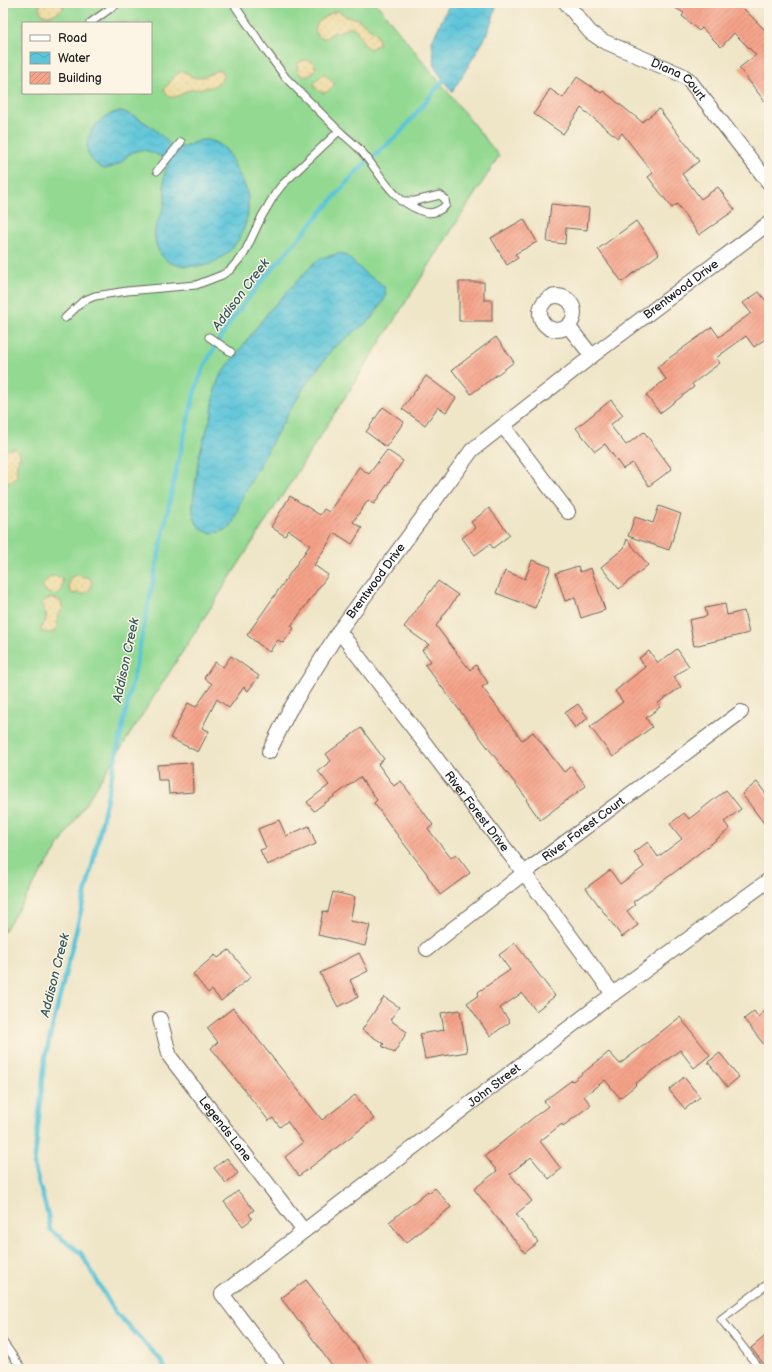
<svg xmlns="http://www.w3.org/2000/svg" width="772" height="1372" viewBox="0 0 772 1372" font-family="'Balsamiq Sans',sans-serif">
  <defs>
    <pattern id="sand-dots" width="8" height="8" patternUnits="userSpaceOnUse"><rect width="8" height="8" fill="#eeda9e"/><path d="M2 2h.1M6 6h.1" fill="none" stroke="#ccba88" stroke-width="1.8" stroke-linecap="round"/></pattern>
    <pattern id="water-waves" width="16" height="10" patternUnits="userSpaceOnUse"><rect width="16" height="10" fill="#5cc5d9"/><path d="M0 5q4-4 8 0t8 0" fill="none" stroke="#4fa9ba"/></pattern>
    <pattern id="building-hatch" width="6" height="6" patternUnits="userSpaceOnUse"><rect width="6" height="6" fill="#f5a38a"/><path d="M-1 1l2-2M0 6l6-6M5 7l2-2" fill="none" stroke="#d18c76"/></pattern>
  </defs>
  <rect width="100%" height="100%" fill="#fcf5e5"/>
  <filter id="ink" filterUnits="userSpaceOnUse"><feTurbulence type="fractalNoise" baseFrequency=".025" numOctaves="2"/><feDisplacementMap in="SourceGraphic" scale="8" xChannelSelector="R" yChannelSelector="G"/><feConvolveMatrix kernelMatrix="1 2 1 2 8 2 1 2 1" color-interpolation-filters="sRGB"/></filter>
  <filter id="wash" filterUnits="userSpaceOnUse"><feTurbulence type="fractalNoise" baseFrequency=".012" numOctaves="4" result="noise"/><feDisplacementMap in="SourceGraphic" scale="16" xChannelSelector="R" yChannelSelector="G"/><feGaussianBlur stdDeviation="0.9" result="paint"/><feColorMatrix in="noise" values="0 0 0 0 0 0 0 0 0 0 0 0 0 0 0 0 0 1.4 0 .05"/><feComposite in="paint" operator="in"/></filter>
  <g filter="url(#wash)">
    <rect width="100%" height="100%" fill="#efe5c7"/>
    <path fill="#93d992" stroke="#587a57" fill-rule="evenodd" d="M3,3H376L499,156L3,933ZM23,23H151V93H23Z"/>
    <g fill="url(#sand-dots)" stroke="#857b5d">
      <path d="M41,3H58L64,6C62,12 52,16 45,16L41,13L39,8Z"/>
      <path d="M336,11L341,12L345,16L358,19L376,33L379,41V44L371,49C360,47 361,29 351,27C347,27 345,30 342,31C339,32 336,31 333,33C329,35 327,39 322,38C313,36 314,25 320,21C325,17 330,13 336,11Z"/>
      <path d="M303,60L312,61L316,67C315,72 310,76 305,77L299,73L297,68L298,63Z"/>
      <path d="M217,70H220L223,72L224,77C214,90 203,88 190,90C181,92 171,106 164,89C166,86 168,85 170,82C174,77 177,70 185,72C188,73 190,76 193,77C199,80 212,74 217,70Z"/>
      <path d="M323,74H325L334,83C334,88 328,92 323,93L315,88L314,83Z"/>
      <path d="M14,448L16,449L20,455C20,459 17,462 17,465C15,474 21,478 8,482L3,479V451Z"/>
      <path d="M75,575L90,578C93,585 91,591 84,594L79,593L73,594C68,589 68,585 70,578Z"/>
      <polygon points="51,576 57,576 63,580 61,592 59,594 48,593 43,588 43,584"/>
      <path d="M51,598L60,600L63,608C62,611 59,613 58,616C57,623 58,627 54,632L46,633L42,632C39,624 45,625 46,619C46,617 46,615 46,613C39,604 41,601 51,598Z"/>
    </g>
    <g fill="url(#water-waves)" stroke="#3c707a">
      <polygon points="450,3 497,3 492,21 484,40 452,92 435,68 432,41"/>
      <path d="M121,111C137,116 152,126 164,138C168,141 170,146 176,147C187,151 198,132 219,144C228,149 233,161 237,171C242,179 247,189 248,199C251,227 232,260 203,266C198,267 193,266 188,266C170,265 163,262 156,244C151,230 160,219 164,207C167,198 163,186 164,177C164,172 168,167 168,162C158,154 144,146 131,153C126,156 123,161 119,164C115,167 109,168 104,169C71,154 92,115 121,111Z"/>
      <polygon points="341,253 347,256 366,274 379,282 384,287 386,294 384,300 371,319 332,349 303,389 277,433 244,494 232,525 227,529 219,532 210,533 205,531 198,526 195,520 193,512 193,502 199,455 212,413 215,389 220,376 269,311 316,261 321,258"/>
    </g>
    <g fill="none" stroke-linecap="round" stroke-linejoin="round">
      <polyline stroke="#5cc5d9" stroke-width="4.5" points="166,1369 159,1358 115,1312 81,1253 50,1230 48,1215 34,1166 45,1057 93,862 134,674 177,466 195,391 204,366 230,322 260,283 358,170 399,134 447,76"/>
    </g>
    <g id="blocks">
      <g fill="url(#building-hatch)">
        <polygon points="667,3 738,3 769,34 769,107 739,68 756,55 734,33 721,47 702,28 699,31 682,16 684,13"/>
        <polygon points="577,77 601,93 603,91 642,122 659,109 699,161 682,174 701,199 718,187 735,210 699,235 677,204 672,208 648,177 653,173 622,133 618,138 581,108 563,134 534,114 550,89 563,98"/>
        <polygon points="551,204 589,208 587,230 566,228 565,244 547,242"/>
        <polygon points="524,219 537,242 515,254 518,258 507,265 491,238"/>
        <polygon points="636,221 659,254 622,282 598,249"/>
        <polygon points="459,282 484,282 484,300 492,300 492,321 459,321"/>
        <polygon points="759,292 769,305 769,336 754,347 746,336 716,358 720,363 692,384 694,387 660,413 646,395 666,379 657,367 712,327 719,337 751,313 743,303"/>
        <polygon points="496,337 514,362 471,394 452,370"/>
        <polygon points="426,376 456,398 446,412 438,407 425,425 402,409"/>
        <polygon points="611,400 623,415 610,425 626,445 644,432 672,469 649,486 632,463 623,469 605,444 595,451 576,428"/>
        <polygon points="383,407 404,422 386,447 366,432"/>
        <polygon points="387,450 403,461 374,504 368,500 353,522 362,528 352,544 335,533 314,565 328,575 291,626 294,628 283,643 278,640 269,652 247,635 310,545 289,530 285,536 271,527 290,496 320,515 324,509 329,512 359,467 369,474"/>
        <polygon points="659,506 681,514 669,550 628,536 635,517 653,523"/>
        <polygon points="489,508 510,535 493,548 490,544 475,555 462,538 475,528 471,522"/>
        <polygon points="627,539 648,565 619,589 601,567 624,548"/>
        <polygon points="532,560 551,567 535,608 496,593 505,571 525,579"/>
        <polygon points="578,566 580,572 591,568 605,610 581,618 575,598 565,601 556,573"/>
        <polygon points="438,581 458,595 436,626 470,670 476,665 488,683 482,687 522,740 533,732 564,772 571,766 586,786 540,820 526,800 527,799 425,665 431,661 422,650 429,645 404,627"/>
        <polygon points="725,604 727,615 744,611 749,633 694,646 689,620 707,616 705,608"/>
        <polygon points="677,649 689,666 674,677 681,687 658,703 660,707 646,718 652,727 613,757 590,727 623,702 615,691 645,667 639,658 649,651 658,663"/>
        <polygon points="231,656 259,676 248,691 244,687 229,708 217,699 202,728 209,731 198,752 170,738 188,703 196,707 212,684 204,678 215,662 223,667"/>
        <polygon points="578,704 588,718 575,728 565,713"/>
        <polygon points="361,728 384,759 378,764 394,786 401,781 433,825 428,829 451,858 456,854 470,873 440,895 427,875 428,875 398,836 374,803 377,800 360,777 314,811 307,802 329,785 318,771 331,761 326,754"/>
        <polygon points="192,763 193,792 169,794 168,780 158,780 157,765"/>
        <polygon points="757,782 769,798 769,830 742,794"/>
        <polygon points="726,790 741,809 724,822 730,829 671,875 633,902 635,905 627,911 638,925 622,937 586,888 610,870 620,884 644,867 634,852 648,842 658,857 682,839 670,824 684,813 689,819"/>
        <polygon points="279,820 286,836 309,826 316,844 267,865 260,850 266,848 258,829"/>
        <polygon points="333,892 355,897 350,921 370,925 365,946 318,935 323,911 328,912"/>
        <polygon points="515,943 555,996 536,1011 522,993 500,1008 510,1022 490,1036 467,1003 479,995 478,992 510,970 499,955"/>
        <polygon points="229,950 251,977 221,1001 212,990 208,993 193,974 215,955 218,958"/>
        <polygon points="359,953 368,971 350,980 358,997 338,1007 320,973"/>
        <polygon points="384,997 399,1007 390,1020 407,1032 394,1053 382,1046 384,1044 362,1030"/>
        <polygon points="233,1008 322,1120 355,1095 374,1119 299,1176 285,1157 303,1143 287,1121 280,1127 273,1118 269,1121 211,1048 218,1042 207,1028"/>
        <polygon points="769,1008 769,1051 744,1019 754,1011 758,1017"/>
        <polygon points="460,1010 467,1052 425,1059 420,1034 444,1030 441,1013"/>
        <polygon points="680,1017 710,1055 694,1068 680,1050 635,1084 636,1085 620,1098 605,1080 584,1096 591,1105 563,1126 562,1124 540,1141 561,1169 549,1179 531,1157 510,1174 532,1201 516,1214 538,1242 525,1253 474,1189 497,1171 485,1156 548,1106 544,1101 572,1080 573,1081 609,1052 620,1064"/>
        <polygon points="720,1053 739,1077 727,1087 708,1062"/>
        <polygon points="684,1077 700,1097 685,1109 669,1090"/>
        <polygon points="227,1158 238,1173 226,1183 214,1168"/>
        <polygon points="435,1188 451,1207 406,1243 389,1222 428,1191 430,1193"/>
        <polygon points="238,1191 254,1210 249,1214 252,1219 243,1226 224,1202"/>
        <polygon points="306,1280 335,1317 372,1369 334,1369 300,1321 299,1322 281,1298"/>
        <polygon points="769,1333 769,1369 768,1369 751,1348"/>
      </g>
    </g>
  </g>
  <g filter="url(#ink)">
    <use href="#blocks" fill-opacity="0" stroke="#666258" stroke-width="1"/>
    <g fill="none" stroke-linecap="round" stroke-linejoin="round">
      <defs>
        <g id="service">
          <path d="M233,3L266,51L286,78L339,131C347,138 355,144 362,152C381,174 390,198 419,210C429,215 438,213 446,205L445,199L440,195L415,201H401"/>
          <polyline points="90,23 118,3"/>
          <polyline points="157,171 181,142"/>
          <polyline points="65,318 83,301 95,296 127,291 196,285 222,275 230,270 244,254 262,216 275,194 282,185 305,163 339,131"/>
          <polyline points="209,337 231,352"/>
          <polyline points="3,1342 22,1369"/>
          <polyline points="760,1369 721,1319 769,1283"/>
        </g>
        <g id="minor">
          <path id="s1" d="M566,3L590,32L603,41L682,75L689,80L769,183"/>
          <circle cx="557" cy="313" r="17"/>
          <polyline points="568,326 592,356"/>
          <polyline points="503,426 568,512"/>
          <path id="s2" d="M339,631L524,873L613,994"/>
          <path id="s3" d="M269,752L289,711L339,631L472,450L592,356L769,223"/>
          <path id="s4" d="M427,949L524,873L741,712"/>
          <path id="s5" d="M160,1019L170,1057L304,1231"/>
          <path id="s6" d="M279,1369L222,1294L613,994L769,880"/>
        </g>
      </defs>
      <use href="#service" stroke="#666258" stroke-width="9"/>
      <use href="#minor" stroke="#666258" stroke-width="16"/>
      <use href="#service" stroke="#fff" stroke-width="7"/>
      <use href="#minor" stroke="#fff" stroke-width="14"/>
    </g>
  </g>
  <g text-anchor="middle" stroke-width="3" stroke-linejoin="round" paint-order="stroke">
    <g font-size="12" fill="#1c1c1c" stroke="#fcf5e5">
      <text dy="4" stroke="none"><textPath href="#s1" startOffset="139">Diana Court</textPath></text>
      <text dy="4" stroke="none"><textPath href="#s3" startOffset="628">Brentwood Drive</textPath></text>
      <text dy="4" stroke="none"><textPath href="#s3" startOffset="202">Brentwood Drive</textPath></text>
      <text dy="4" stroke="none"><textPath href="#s2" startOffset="227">River Forest Drive</textPath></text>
      <text dy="4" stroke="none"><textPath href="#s4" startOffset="197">River Forest Court</textPath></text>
      <text dy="4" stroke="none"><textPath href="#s6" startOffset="437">John Street</textPath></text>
      <text dy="4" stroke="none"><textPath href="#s5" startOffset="130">Legends Lane</textPath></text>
    </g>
    <g font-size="13" font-style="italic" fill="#32575e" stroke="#fcf5e5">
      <text transform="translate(240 294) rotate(-53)" y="5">Addison Creek</text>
      <text transform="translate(125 660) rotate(-78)" y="5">Addison Creek</text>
      <text transform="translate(54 975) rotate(-76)" y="5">Addison Creek</text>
    </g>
  </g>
  <rect width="772" height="1372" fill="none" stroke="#fcf5e5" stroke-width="16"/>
  <rect x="22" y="22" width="130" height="72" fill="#fcf5e5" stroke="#a29e95"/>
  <rect x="30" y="35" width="20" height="6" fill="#ffffff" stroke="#a29e95"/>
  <text x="58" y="42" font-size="12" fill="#1c1c1c">Road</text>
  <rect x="30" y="52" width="20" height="12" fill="url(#water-waves)" stroke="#a29e95"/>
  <text x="58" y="62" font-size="12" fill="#1c1c1c">Water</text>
  <rect x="30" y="72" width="20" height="12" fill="url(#building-hatch)" stroke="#a29e95"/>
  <text x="58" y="82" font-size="12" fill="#1c1c1c">Building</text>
</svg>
